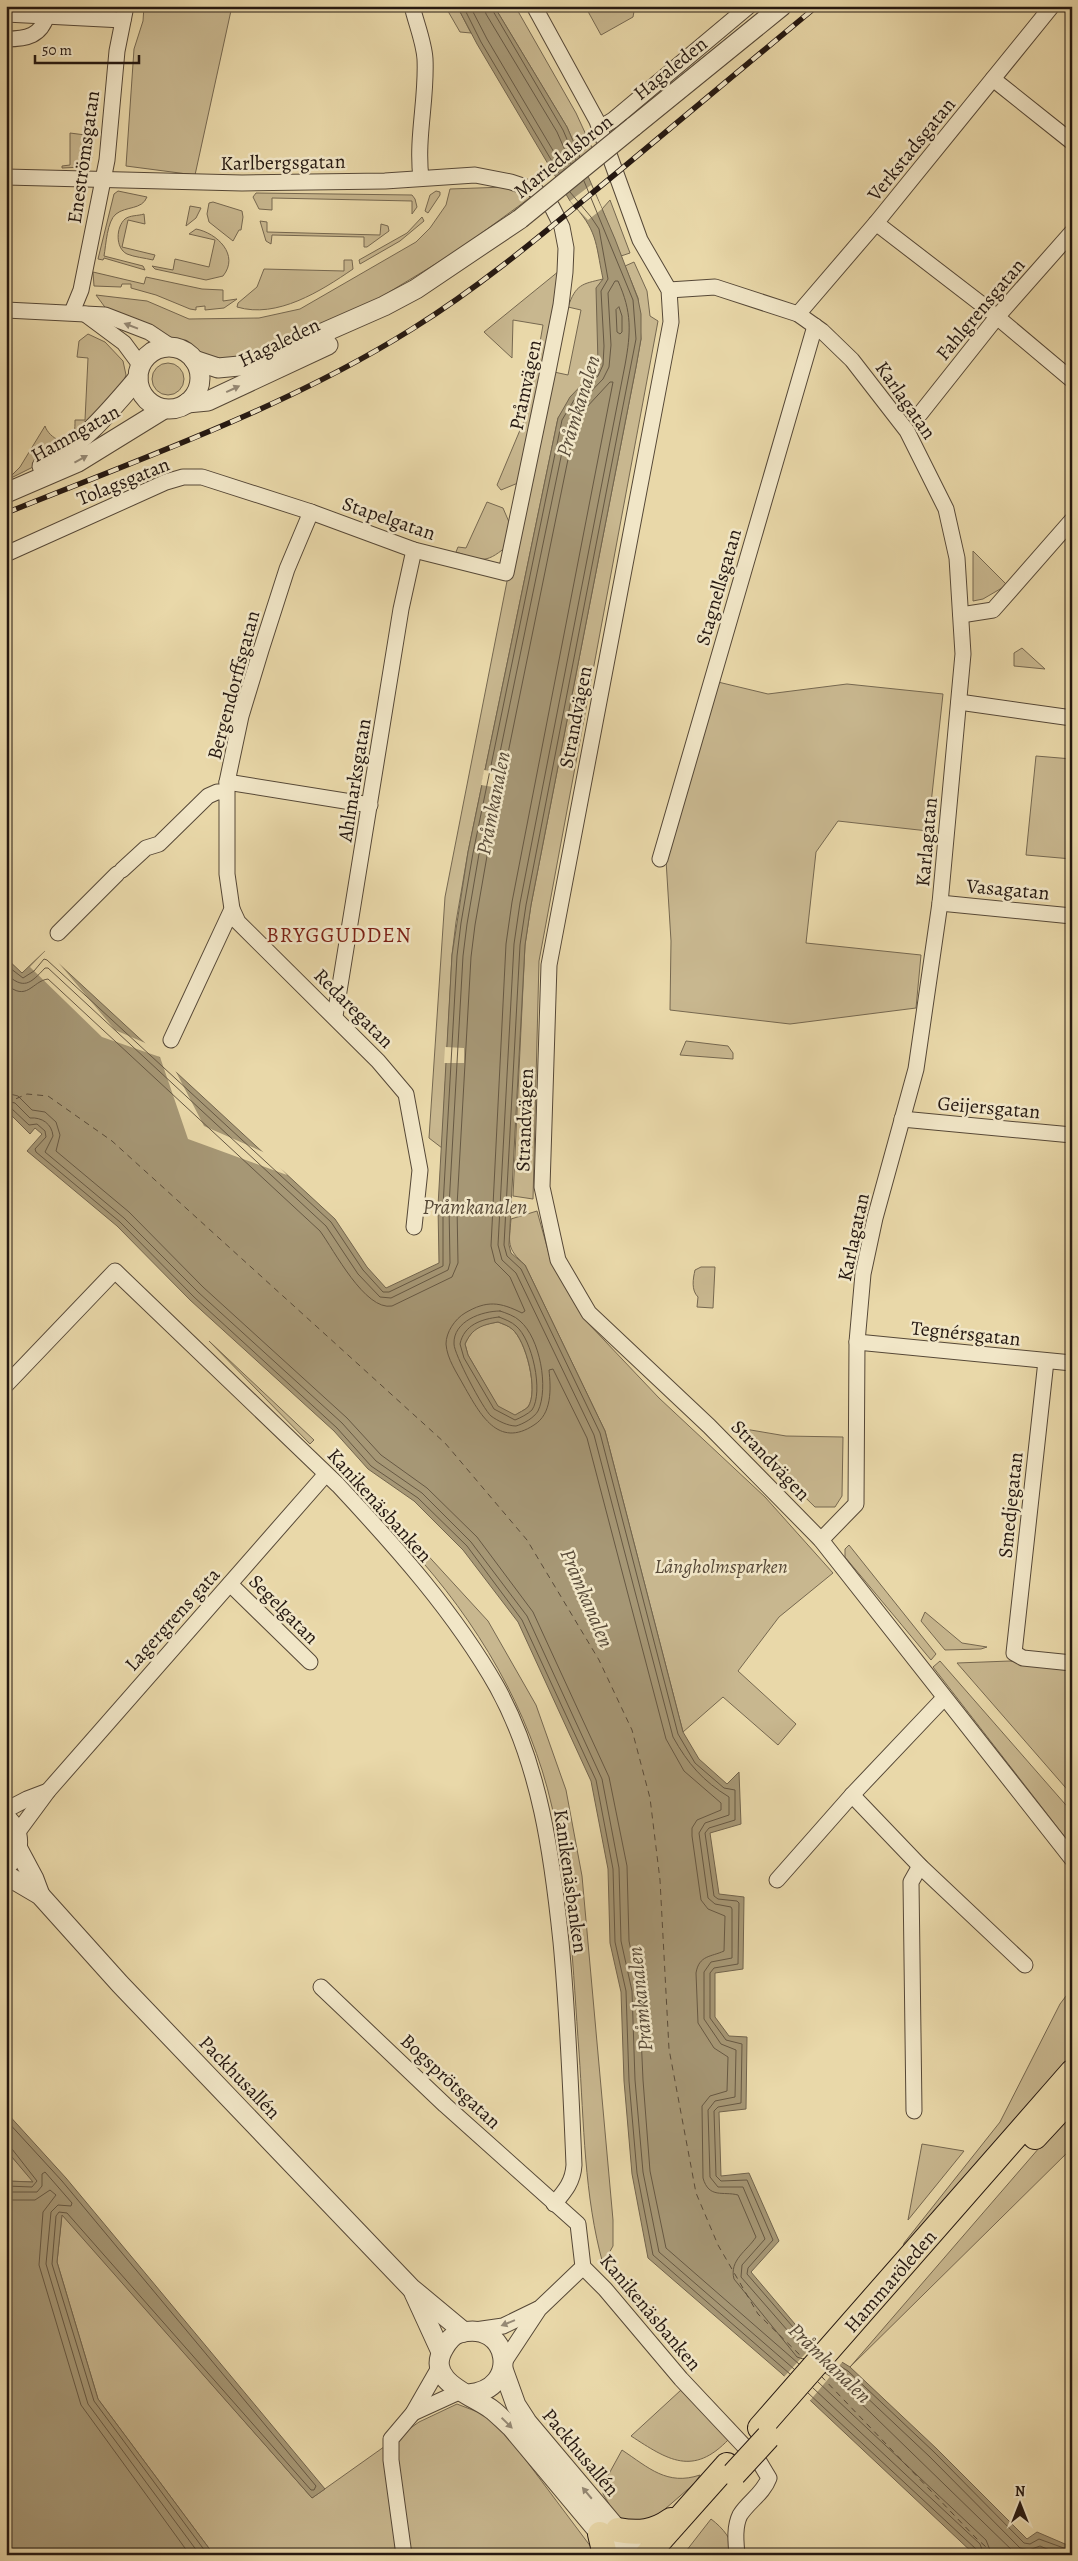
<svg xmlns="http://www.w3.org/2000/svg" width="1078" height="2561" viewBox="0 0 1078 2561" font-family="Alegreya,serif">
  <rect width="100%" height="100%" fill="#e9d8a9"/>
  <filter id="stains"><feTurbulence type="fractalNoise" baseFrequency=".004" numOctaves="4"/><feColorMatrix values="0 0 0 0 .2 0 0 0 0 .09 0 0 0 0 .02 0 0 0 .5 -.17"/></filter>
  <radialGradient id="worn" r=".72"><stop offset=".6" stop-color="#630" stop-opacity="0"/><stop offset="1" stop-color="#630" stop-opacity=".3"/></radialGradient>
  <g fill="#c8b78f" stroke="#766850">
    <polygon points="144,6 232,6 195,175 126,166 134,49 143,21"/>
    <polygon points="445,6 457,6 471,33 460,32"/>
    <polygon points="494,6 515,6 576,113 593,150 581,159 567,127"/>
    <polygon points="585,6 635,6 633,17 601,35"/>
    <polygon points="70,133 93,136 92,158 84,167 62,168 62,166 70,165"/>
    <polygon points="505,187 531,197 457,251 376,300 253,357 225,362 200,355 107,310 96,295 147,301 189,319 259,318 300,309 416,242 430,228 446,205 450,189"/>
    <path d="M118,191L147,197C142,210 126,206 116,214C107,221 106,245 104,256L143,266L145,270L104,258L103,260L98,259L114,194Z"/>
    <polygon points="436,191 440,192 440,195 428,213 425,211 430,195"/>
    <polygon points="256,193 412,195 415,199 417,207 412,214 412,201 272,198 272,210 259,209 253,197"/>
    <polygon points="610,200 630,253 621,256 602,209"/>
    <polygon points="213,202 242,211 243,217 241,230 239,230 233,241 209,222 207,214 209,203"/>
    <polygon points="190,206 201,208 196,218 186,226"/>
    <path d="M144,214L145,224L128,220L122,247L155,255L153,260C145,258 134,257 127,254C115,248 116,227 125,219C130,215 138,216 144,214Z"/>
    <polygon points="422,217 424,221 400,241 360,264 359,260 407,233"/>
    <polygon points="260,221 267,222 267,232 380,235 381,224 388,226 389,231 367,247 364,247 364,237 272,235 271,244 266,241"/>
    <path d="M196,229C217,233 240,255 223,276L206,280L155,269L152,266L173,270L175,259L209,267L215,240L189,234Z"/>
    <path d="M344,260H352L353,269C321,291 277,319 237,307L238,303L257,287L264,269L344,271Z"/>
    <polygon points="634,262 647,291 650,316 658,321 539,961 533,1199 513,1196 525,945 531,905 636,367 641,339 638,298 625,266"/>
    <polygon points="559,271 556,312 518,483 501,490 497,485 528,411 543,325 513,320 512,358 484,332"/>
    <polygon points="93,272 144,284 146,277 202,289 223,290 223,301 237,299 224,308 205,310 205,306 196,307 196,310 190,309 156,295 131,288 131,284 122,284 121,287 94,286"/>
    <path d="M603,279L598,363L558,418L468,852L456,922L452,955L442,1148L429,1138L445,897L509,571L554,372L568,375L581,310L568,307C576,284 582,284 603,279Z"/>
    <path d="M88,334L105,342L123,361L126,375L123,383L112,402L43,462L7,480L20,467L45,426C49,438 68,449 74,433C75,429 75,424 75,420H85L88,358L77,357L79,341Z"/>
    <circle cx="168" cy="379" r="16"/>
    <path d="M487,502L503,508L509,522L506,547C484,565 481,560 456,552L458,547L466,548Z"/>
    <polygon points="973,551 1007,585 983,599 973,601"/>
    <polygon points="1022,648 1045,669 1014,666 1014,653"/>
    <polygon points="718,682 768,694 847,684 943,694 928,831 838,821 816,852 806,943 921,955 916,1008 790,1024 670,1010 671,941 666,860"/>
    <polygon points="1036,756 1072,759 1072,859 1026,855"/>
    <polygon points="686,1041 728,1046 733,1053 733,1059 680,1055"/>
    <path d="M537,1211L551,1261L586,1321L659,1398L765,1497L833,1573L779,1617L738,1671L796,1724L778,1745L723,1697L683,1732L605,1431L525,1265C506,1248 509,1243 511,1219Z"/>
    <path d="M701,1267H715L713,1308L697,1307L698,1297C691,1290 693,1279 695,1270Z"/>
    <path d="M498,1322C503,1324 509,1326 512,1329C526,1340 539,1392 528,1407C525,1410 518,1413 515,1416L498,1407L468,1355L465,1344C473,1327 481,1325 498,1322Z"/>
    <polygon points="209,1341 314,1440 310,1444"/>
    <polygon points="733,1427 786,1436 843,1437 842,1496 835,1507 815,1507"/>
    <path d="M355,1476L488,1621L536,1705L566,1790L582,1876L613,2220V2246L603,2264C584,2196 584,2123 579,2052C573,1971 570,1887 552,1807C530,1710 477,1621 410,1548C390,1526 367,1507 345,1487Z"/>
    <polygon points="849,1545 936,1654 931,1660 845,1557 845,1549"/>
    <polygon points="925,1612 962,1643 987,1647 981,1649 945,1650 921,1621"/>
    <polygon points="940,1661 1072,1812 1072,1846 933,1667"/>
    <polygon points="1010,1661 1072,1670 1072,1795 957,1663"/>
    <polygon points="1072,1988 1072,2057 902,2253 904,2243 1000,2122 1060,2004"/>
    <polygon points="1072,2110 1072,2148 850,2367 1071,2111"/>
    <polygon points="922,2144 964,2151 908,2220"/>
    <polygon points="6,2150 34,2182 6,2181"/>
    <polygon points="62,2214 312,2498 419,2422 457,2404 483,2414 507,2435 597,2555 214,2555 98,2399 57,2262"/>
    <path d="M681,2390L729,2439C693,2477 668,2460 631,2436Z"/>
    <path d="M622,2450C649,2468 667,2486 700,2475L695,2483L650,2522L635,2525L617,2517L603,2494L605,2481Z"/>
    <path d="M711,2519C723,2528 733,2540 734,2555H683Z"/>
  </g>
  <g fill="#a69775" stroke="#72644d" fill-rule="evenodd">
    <path d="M457,6H494L567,127L615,239L638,299L641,314V339L636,367L531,905L525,945L509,1245L511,1253L525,1265L605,1431L683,1732L699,1759L727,1784L739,1772L741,1824L710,1833L719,1894L744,1897L743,1969L715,1973V2017L729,2036L747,2037L746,2109L719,2112L721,2176L749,2173L779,2241L751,2272L811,2343L850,2367L937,2449L1027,2539L1037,2532L1072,2547V2555H975L781,2373L648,2258L632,2174L624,2081L621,1992L610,1943L608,1869L591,1781L518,1622L463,1550L414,1501L368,1469L334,1431L190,1300L117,1226L27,1151L42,1134L35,1128L30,1134L6,1110V958L22,973L45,951L335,1219L367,1267L386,1288L439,1263L438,1206L452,955L468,852L558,418L570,397L594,372L598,363L596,288L603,279C595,241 598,231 570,201L477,44ZM498,1322C503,1324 509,1326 512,1329C526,1340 539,1391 528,1407C525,1410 518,1413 515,1415L498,1406L468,1355L465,1344C472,1328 482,1325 498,1322Z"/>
    <polygon points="6,2112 66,2178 325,2489 312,2498 62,2215 57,2262 98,2399 214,2555 6,2555 6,2181 33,2182 6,2150"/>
  </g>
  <g fill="#e9d8a9">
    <polygon points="591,185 602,209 588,220 570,201"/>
    <polygon points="484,770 501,773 499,788 481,785"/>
    <polygon points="47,949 115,1030 150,1045 173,1066 204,1126 268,1154 287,1175 188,1139 160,1057 102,1037 30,967"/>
    <polygon points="445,1047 464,1048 464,1063 444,1063"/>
    <polygon points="816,2342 844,2360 808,2403 783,2378"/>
  </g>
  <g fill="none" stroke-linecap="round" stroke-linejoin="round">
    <g stroke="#665843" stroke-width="1">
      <polyline points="463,6 481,42 559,173"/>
      <polyline points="470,6 487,39 564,169"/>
      <polyline points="484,6 486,14 557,132 571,164"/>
      <polyline points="490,6 563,130 576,160"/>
      <polyline points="584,181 633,300 636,339 526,905 520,945 504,1245 507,1256 521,1269 600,1433 678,1734 695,1763 724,1788 735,1790 735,1820 709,1828 705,1833 714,1896 718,1899 737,1901 739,1903 738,1964 714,1968 710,1973 710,2018 726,2040 742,2044 741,2103 718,2107 714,2111 716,2176 721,2181 747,2180 773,2240 748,2268 747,2274 812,2349"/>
      <polygon points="619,307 622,316 622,332 620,334 617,332 616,310"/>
      <polyline points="6,965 23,978 34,971 44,959 47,960 331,1222 363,1270 383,1292 389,1292 443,1266 443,1206 457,956 461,923 473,853 562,420 574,400 598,376 603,365 604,346 601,291 608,279 599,229 591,217 570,192"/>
      <path d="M6,974C24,990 30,984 45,968H48L326,1226L358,1274L380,1297L391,1298L448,1270L450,1263L449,1206L463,956L467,924L479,854L568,423L579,404L603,379L609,367L611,345L608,293L615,281H618C632,312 631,332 625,365L520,903L514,944L498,1245L502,1260L516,1273L594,1435L673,1737C688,1764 703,1781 729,1797V1815L705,1823L699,1833L708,1898L715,1904L731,1907L732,1909V1958L711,1962L704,1972V2019L721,2044L736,2050L735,2097L715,2101L708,2110L710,2177L718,2187H743L765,2239L742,2265L741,2277L808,2354"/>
      <path d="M6,984C27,1003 32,981 48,979L320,1231C334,1250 365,1311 392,1306L452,1277L458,1263L457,1206L471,957L475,925L487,856L575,425L585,409L610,382H613L512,902L506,944L491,1246L495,1262L510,1277L525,1311L522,1313C500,1302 487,1300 465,1313C455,1319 446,1332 446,1344C447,1359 457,1373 464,1386C480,1414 498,1449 534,1425C552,1414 551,1389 549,1370L553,1369L587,1438L666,1739L684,1771L721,1803V1810L697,1820L692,1828V1836L701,1900L708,1909L725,1916L724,1951C711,1957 699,1955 696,1973L698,2023L714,2048L728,2057L727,2091L710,2096L702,2106L703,2178C709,2199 723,2191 738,2195L756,2237C747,2251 729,2260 734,2279L797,2357L803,2359"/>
      <polyline points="6,1093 18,1096 32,1110 45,1112 56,1122 60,1135 56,1151 129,1212 203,1287 347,1418 381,1455 427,1488 477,1537 533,1612 609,1777 627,1866 629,1941 639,1990 643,2080 650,2171 666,2248 799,2364"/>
      <path d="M6,1101L15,1103L30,1118C42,1117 52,1124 53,1136L45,1152L124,1218L198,1292L342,1423L376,1461L422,1493L471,1542L527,1616L602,1779L619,1868L621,1941L632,1991L635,2080L643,2172L659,2252L794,2369"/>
      <polyline points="6,1107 11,1108 29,1125 37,1124 45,1131 46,1137 35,1149 36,1152 120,1222 194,1297 337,1428 371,1466 418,1498 467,1546 522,1620 596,1780 613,1869 615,1942 626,1991 629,2081 637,2173 653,2255 790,2374"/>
      <path d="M500,1311C506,1313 515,1316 520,1321C540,1338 549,1388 538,1411C534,1418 523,1424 516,1426C508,1426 498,1421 491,1416C483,1409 454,1354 454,1344C453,1321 482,1311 500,1311Z"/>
      <path d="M499,1317C504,1319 512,1322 516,1326C532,1339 544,1392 532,1410C528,1414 520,1418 515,1420L494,1409L464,1358L460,1344C464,1325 481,1319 499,1317Z"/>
      <polyline points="6,2120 62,2181 316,2486 314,2490 311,2490 67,2213 59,2212 56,2216 52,2264 94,2401 208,2555"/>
      <polyline points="6,2147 12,2149 37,2181 32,2187 6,2186"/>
      <polyline points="6,2192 37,2192 42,2186 42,2174 45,2172 72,2203 71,2206 58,2205 51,2212 46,2264 88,2404 200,2555"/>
      <polyline points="6,2200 35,2200 50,2190 56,2195 43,2212 39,2265 81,2405 190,2555"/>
      <polyline points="835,2363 848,2371 934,2452 1024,2543 1030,2544 1039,2539 1072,2551"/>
      <polyline points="830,2368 844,2376 930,2457 1020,2548 1029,2550 1040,2546 1061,2555"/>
      <polyline points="825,2373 839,2382 1017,2555"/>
      <polyline points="818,2382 986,2540 992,2555"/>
      <polyline points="813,2388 980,2544 984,2555"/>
      <polyline points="808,2393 976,2549 978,2555"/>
    </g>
    <g stroke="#594b39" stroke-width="1" stroke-dasharray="6 5" stroke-linecap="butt">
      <polyline points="6,1103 27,1094 48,1096 112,1141 445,1443 527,1540 599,1660 632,1730 650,1798 660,1880 669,2049 696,2193 718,2245 758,2314 804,2359"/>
      <polyline points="821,2376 976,2538 995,2555"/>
    </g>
    <defs>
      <g id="minor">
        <path d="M412,6C416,23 424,42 425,59C427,99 416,138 421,178"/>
        <polyline points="534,6 597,121 640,240 669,290 671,322 549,965 542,1187 558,1260 589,1313 709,1426 821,1540 1072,1859"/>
        <polyline points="6,14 123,20"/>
        <path d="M6,39C27,39 41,36 47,15"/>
        <polyline points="993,79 1072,142"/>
        <polyline points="600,128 613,120 749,6"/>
        <polyline points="6,177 242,183 385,181 475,175 511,182 535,190 552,207 562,227 566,248 565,272 561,305 548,371 506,573 414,550 311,512 202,477 183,477 166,482 6,554"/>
        <polyline points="876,223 989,310"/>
        <polyline points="669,290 715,287 798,314 822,331 852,360 907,431 946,509 957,558 963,654 940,903 916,1069 875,1218 863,1274 857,1342 856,1504 821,1540"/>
        <polyline points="6,310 105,315 149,332 173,348"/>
        <polyline points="72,312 81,290 107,160 117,51 126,6"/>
        <polyline points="85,314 124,343 141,366"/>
        <polyline points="798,314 876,223 1052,6"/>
        <polyline points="997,317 1072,380"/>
        <polyline points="920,414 997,317 1072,232"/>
        <polyline points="961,615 993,610 1072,520"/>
        <polyline points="959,702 1072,718"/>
        <polyline points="227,782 370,805"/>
        <polyline points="660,859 815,326"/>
        <polyline points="122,870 146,848 159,844 208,796 217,792 226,792"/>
        <polyline points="940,903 1072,916"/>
        <polyline points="232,909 238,922 378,1061 406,1094 420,1170 414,1227"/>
        <polyline points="58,933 117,874"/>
        <polyline points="335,1016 401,609 414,550"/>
        <polyline points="171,1040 232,909 227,874 227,782 241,716 261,650 287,569 311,512"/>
        <polyline points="902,1119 1072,1135"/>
        <polyline points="857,1342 1072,1363"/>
        <polyline points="1046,1361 1014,1653 1023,1658 1072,1663"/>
        <path d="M6,1385L115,1271L338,1485C396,1547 455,1613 497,1687C540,1765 552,1855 561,1942C568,2016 571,2090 574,2165C573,2182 565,2191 554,2204"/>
        <polyline points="230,1584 310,1662"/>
        <polyline points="852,1795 920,1866 1025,1965"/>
        <polyline points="6,1810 27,1799 48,1791"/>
        <polyline points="17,1833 48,1791 326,1474"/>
        <polyline points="777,1880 852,1795 944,1698"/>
        <path d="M321,1987L445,2105L578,2224L583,2267L605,2289L681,2379L760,2463L769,2478C763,2494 749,2501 740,2515C734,2527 736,2543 737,2555"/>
        <polyline points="914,2111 911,1882 920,1866"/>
        <polyline points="475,2330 503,2326 538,2309"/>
        <polyline points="504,2362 539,2309 583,2267"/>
        <polyline points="413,2413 459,2392"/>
        <polyline points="404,2555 391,2460 391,2439 413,2413 440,2366"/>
      </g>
      <g id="tertiary">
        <polyline points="633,127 782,6"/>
        <circle cx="169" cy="378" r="31"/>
        <polyline points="194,360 218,368 250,365 384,306 416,289 520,219"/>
        <polyline points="187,403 208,401 328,345"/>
        <path d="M42,466C82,445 109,412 138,378"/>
        <polyline points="6,493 78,462 164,409"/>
        <path d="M6,1818C21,1831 22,1852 6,1866"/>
        <polyline points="18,1849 34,1879 40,1895"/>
        <polyline points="6,1875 40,1895 120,1984 411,2288 464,2332"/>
        <polyline points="414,2293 441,2352"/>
        <polyline points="503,2369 516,2405 527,2422 639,2555"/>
        <path d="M468,2394C522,2390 509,2319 460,2333C452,2335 448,2341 444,2348C424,2381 472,2395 491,2409C498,2414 504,2421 511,2427L618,2555"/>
      </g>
      <g id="primary">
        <polyline points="1035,2137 1072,2097"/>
        <polyline points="760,2428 1072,2072"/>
        <path d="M618,2530C639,2534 654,2532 671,2520"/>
        <polyline points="600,2534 605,2555"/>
        <polyline points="647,2555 727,2465"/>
      </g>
    </defs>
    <use href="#minor" stroke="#564837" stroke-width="17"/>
    <use href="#tertiary" stroke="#564837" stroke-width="21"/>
    <use href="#primary" stroke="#251811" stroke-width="26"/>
    <use href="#minor" stroke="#f1e6c7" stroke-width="15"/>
    <use href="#tertiary" stroke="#f1e6c7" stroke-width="19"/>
    <use href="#primary" stroke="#e9d8a9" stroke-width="24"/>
    <defs>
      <path id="rail" d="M6,513C140,459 290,406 412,329C486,283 552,226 619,171C685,116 751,61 817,6"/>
    </defs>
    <use href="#rail" stroke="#251811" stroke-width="5.5"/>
    <use href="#rail" stroke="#f1e6c7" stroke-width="4" stroke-dasharray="11" stroke-linecap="butt"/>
    <defs>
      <polyline id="tertiary-bridge" points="520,219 633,127"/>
      <polyline id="primary-bridge" points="734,2474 768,2437"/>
    </defs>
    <use href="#tertiary-bridge" stroke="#564837" stroke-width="21" stroke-linecap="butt"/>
    <use href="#primary-bridge" stroke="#251811" stroke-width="26" stroke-linecap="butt"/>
    <use href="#tertiary-bridge" stroke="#f1e6c7" stroke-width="19"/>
    <use href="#primary-bridge" stroke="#e9d8a9" stroke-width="24"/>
  </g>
  <defs><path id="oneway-solid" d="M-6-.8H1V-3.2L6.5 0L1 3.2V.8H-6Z" transform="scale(1.25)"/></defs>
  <g fill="#958975">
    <use href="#oneway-solid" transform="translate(131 326) rotate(-159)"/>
    <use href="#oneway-solid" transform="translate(233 389) rotate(-25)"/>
    <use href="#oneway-solid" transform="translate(81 459) rotate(-29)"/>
    <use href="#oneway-solid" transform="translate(508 2323) rotate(158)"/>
    <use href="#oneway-solid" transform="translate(507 2423) rotate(44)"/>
    <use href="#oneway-solid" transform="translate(587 2493) rotate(-130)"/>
  </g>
  <g text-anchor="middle" stroke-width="5" stroke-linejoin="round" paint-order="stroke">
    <g font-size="20" fill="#251811" stroke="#f1e6c7">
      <text transform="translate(670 68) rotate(-39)" y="7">Hagaleden</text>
      <text transform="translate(911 149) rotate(-51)" y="7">Verkstadsgatan</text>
      <text transform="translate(563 156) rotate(-39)" y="7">Mariedalsbron</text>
      <text transform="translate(83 157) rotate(-82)" y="7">Eneströmsgatan</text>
      <text transform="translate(283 162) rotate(-1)" y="7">Karlbergsgatan</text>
      <text transform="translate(980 309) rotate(-50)" y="7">Fahlgrensgatan</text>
      <text transform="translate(279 342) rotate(-26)" y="7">Hagaleden</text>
      <text transform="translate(525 385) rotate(-78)" y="7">Pråmvägen</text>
      <text transform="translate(906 400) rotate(55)" y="7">Karlagatan</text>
      <text transform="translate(75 433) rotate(-29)" y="7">Hamngatan</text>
      <text transform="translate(123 481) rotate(-22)" y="7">Tolagsgatan</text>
      <text transform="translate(389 518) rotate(19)" y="7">Stapelgatan</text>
      <text transform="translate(718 587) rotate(-74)" y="7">Stagnellsgatan</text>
      <text transform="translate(233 685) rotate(-75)" y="7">Bergendorffsgatan</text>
      <text transform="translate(575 717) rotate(-79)" y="7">Strandvägen</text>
      <text transform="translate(354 780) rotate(-81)" y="7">Ahlmarksgatan</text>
      <text transform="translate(926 842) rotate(-85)" y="7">Karlagatan</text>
      <text transform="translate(1008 889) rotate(5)" y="7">Vasagatan</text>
      <text transform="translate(354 1008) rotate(45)" y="7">Redaregatan</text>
      <text transform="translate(989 1107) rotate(5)" y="7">Geijersgatan</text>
      <text transform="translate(524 1120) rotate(-88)" y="7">Strandvägen</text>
      <text transform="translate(853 1237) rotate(-78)" y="7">Karlagatan</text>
      <text transform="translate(966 1333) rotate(6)" y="7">Tegnérsgatan</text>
      <text transform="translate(771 1460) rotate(46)" y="7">Strandvägen</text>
      <text transform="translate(380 1505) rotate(48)" y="7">Kanikenäsbanken</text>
      <text transform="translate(1010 1505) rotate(-84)" y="7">Smedjegatan</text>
      <text transform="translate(284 1609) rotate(45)" y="7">Segelgatan</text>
      <text transform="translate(172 1619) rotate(-48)" y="7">Lagergrens gata</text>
      <text transform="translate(571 1881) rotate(82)" y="7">Kanikenäsbanken</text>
      <text transform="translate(240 2077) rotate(46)" y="7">Packhusallén</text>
      <text transform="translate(451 2081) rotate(43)" y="7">Bogsprötsgatan</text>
      <text transform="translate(890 2281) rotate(-49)" y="7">Hammaröleden</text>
      <text transform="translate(651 2312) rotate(50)" y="7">Kanikenäsbanken</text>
      <text transform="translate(581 2452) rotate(50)" y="7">Packhusallén</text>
    </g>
    <g font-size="20" font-style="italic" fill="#564837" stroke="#f1e6c7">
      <text x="721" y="1573">Långholmsparken</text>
    </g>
    <g font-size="21" font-style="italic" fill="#594b39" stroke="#f1e6c7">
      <text transform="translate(578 406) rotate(-73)" y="7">Pråmkanalen</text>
      <text transform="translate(493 803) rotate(-79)" y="7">Pråmkanalen</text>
      <text x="475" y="1214">Pråmkanalen</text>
      <text transform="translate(587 1598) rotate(67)" y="7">Pråmkanalen</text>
      <text transform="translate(640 1999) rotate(-96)" y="7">Pråmkanalen</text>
      <text transform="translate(830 2363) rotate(44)" y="7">Pråmkanalen</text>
    </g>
    <g font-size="21" letter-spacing="1" fill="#7a1f14" stroke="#f1e6c7">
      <text x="339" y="942">BRYGGUDDEN</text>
    </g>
  </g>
  <rect width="1078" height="2561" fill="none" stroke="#e9d8a9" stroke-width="25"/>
  <rect x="8" y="8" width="1063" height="2546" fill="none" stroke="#251811" stroke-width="2.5"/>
  <rect x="12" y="12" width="1053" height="2536" fill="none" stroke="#251811"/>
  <g transform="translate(1020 2504)" stroke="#f1e6c7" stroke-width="4" paint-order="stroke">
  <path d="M0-4L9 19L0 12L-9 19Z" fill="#251811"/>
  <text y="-8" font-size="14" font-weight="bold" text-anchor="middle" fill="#251811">N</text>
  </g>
  <path d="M35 55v8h104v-8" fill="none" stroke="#251811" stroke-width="2.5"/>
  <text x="42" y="55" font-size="15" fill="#251811" stroke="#f1e6c7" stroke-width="4" paint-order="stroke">50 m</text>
  <rect width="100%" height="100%" filter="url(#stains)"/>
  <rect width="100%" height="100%" fill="url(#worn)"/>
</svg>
